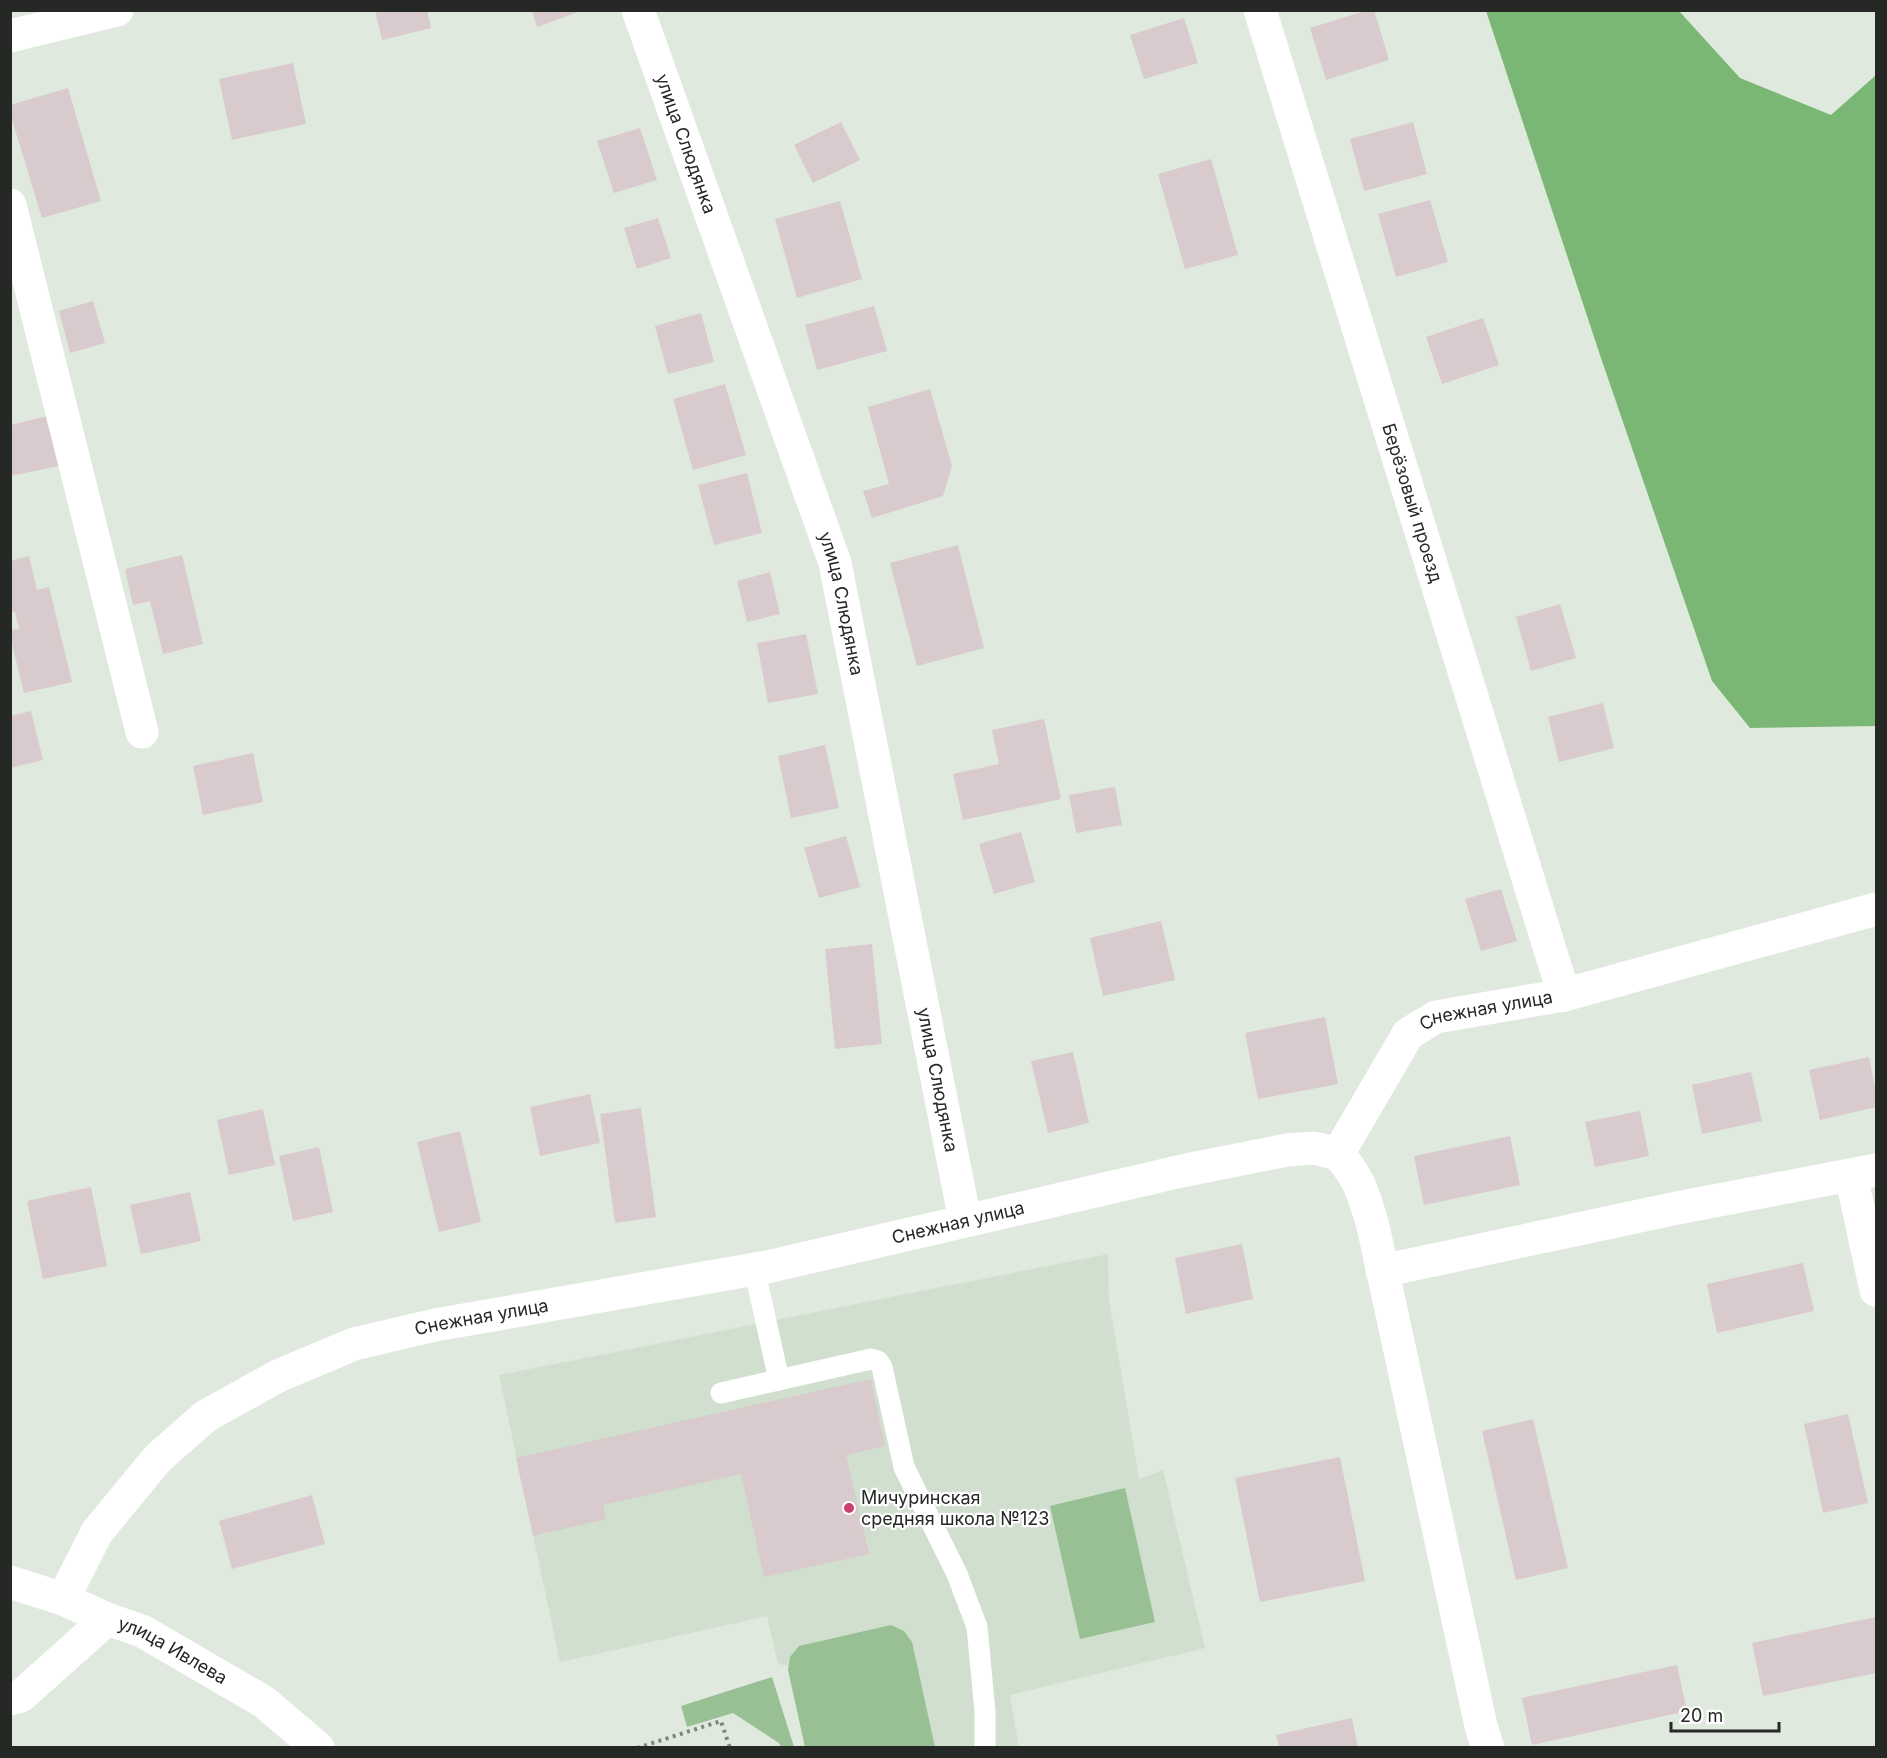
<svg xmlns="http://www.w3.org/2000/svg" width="1887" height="1758" viewBox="0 0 1887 1758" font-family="Inter,sans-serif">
  <rect width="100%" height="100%" fill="#e0e9de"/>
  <polygon fill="#d1dfcf" points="1108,1254 1109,1300 1139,1479 1163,1470 1205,1648 1010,1695 1019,1748 805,1747 789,1666 778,1664 767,1616 560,1662 499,1375"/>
  <g fill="#98c094">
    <polygon points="1125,1488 1155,1622 1080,1639 1050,1506"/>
    <polygon points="891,1625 904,1631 912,1642 935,1747 805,1747 788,1670 790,1657 799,1646"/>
    <polygon points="772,1677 794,1747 781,1747 779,1743 733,1713 687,1727 681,1706"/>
  </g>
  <polygon fill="#7ab774" points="1486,11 1679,11 1740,78 1831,115 1876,75 1876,726 1750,728 1712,681 1601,358"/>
  <g fill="#d9cacd">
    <polygon points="375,10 427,10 431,28 382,40"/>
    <polygon points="532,10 581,10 581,11 537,27"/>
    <polygon points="1368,10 1374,10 1389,60 1326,80 1310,28"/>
    <polygon points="1184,18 1198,63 1144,79 1130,35"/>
    <polygon points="293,63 306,124 232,140 219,79"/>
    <polygon points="68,88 101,201 42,218 10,113 10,105"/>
    <polygon points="841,122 860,160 813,183 794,145"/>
    <polygon points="1413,122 1427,174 1364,191 1350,139"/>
    <polygon points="640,128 657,180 614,193 597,141"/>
    <polygon points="1211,159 1238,255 1185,269 1158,174"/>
    <polygon points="1430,200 1448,262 1396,277 1378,214"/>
    <polygon points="840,201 862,279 797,298 775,219"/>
    <polygon points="658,218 671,258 637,269 624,228"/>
    <polygon points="93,301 105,343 70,353 59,311"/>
    <polygon points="874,306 887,351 817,370 805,325"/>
    <polygon points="701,313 714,362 668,374 655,326"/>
    <polygon points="1483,318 1499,365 1442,384 1426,337"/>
    <polygon points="725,384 746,455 693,470 673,399"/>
    <polygon points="930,389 952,466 943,496 872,518 863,491 889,484 868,407"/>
    <polygon points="48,416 59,466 10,476 10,425"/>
    <polygon points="747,473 762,533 714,545 698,485"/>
    <polygon points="958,545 984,648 917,666 890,563"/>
    <polygon points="182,555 203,644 163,654 150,601 133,605 125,569"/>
    <polygon points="29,556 37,590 49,587 72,682 24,693 10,636 10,630 19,629 15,612 10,613 10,561"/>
    <polygon points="770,572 780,614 747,622 737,581"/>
    <polygon points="1560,604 1576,658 1531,671 1516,617"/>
    <polygon points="806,634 818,694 768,703 757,643"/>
    <polygon points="1603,703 1614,748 1559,762 1548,717"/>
    <polygon points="31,711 43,760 10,768 10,716"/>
    <polygon points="1044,719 1061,799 963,820 953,774 999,764 992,730"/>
    <polygon points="825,745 839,808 791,818 778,756"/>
    <polygon points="253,753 263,802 203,815 193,766"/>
    <polygon points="1115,787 1122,825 1076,833 1069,795"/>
    <polygon points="1021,832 1035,882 994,894 979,844"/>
    <polygon points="846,836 860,887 819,898 804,848"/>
    <polygon points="1501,889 1517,941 1481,951 1465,899"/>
    <polygon points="1161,921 1175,980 1103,996 1090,938"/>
    <polygon points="872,944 882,1044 835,1049 825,949"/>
    <polygon points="1325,1017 1338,1084 1258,1099 1245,1033"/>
    <polygon points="1073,1052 1089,1123 1048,1133 1031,1061"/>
    <polygon points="1869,1057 1876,1093 1876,1107 1820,1120 1809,1070"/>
    <polygon points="1751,1072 1762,1121 1702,1134 1692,1085"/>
    <polygon points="590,1094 600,1143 540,1156 530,1107"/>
    <polygon points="641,1108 656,1217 615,1223 600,1114"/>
    <polygon points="263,1109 275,1165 229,1175 217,1120"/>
    <polygon points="1640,1111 1649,1156 1595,1167 1585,1122"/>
    <polygon points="460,1131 481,1222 439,1232 417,1142"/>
    <polygon points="1510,1136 1520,1185 1424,1205 1414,1156"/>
    <polygon points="319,1147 333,1212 293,1221 279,1156"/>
    <polygon points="91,1187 107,1266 43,1279 27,1201"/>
    <polygon points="190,1192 201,1241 141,1254 130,1205"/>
    <polygon points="1242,1244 1253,1299 1186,1314 1175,1258"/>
    <polygon points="1803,1263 1814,1311 1717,1333 1707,1284"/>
    <polygon points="871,1379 885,1446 846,1455 869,1554 764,1577 741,1474 603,1505 606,1519 533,1536 516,1458"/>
    <polygon points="1848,1414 1868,1503 1823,1513 1804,1424"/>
    <polygon points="1533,1419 1568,1568 1516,1580 1482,1431"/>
    <polygon points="1340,1457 1365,1581 1260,1602 1235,1478"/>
    <polygon points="312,1495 325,1544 232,1569 219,1521"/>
    <polygon points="1876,1617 1876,1673 1763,1696 1752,1643"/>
    <polygon points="1677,1665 1687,1711 1532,1745 1522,1698"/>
    <polygon points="1352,1718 1358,1748 1279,1748 1276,1735"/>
  </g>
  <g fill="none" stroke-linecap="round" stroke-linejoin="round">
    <polyline stroke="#7f857e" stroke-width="4" stroke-dasharray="3 4.5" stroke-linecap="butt" points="637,1748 721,1721 730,1748"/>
    <g stroke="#fff" stroke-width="21">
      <polyline points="754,1268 779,1380"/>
      <polyline points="721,1393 871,1359 878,1361 882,1367 904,1467 957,1574 977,1627 985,1712 985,1748"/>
    </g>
    <g stroke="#fff" stroke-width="33">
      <path id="s1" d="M638,10L835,563L965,1220"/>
      <path id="s2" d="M1260,10L1564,995"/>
      <polyline points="10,36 117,10"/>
      <polyline points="10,205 142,732"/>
      <path id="s3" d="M1338,1154L1408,1034L1436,1017L1564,995L1876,909"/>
      <path d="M1338,1154C1360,1178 1364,1196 1373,1226L1481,1726L1488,1748"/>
      <polyline points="1851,1175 1876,1290"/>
      <polyline points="1382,1271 1677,1208 1876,1170"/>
      <path id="s4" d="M10,1582L63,1599L107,1619L142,1631L264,1702L318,1748"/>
      <path id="s5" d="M63,1599L97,1532L158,1458L206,1416L278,1376L354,1344L435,1325L767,1267L1186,1170L1287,1150L1314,1148L1338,1154"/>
      <polyline points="10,1699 21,1696 107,1619"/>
    </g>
  </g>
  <circle fill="#cc3f6f" stroke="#fff" stroke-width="2" cx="849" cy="1508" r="6"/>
  <g text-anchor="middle" stroke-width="4.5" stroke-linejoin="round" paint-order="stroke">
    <g font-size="18" fill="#252825" stroke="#fff">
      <text dy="6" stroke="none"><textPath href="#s1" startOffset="142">улица Слюдянка</textPath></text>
      <text dy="6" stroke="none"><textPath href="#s2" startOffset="516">Берёзовый проезд</textPath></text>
      <text dy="6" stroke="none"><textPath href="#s1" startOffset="628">улица Слюдянка</textPath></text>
      <text dy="6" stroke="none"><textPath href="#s3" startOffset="222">Снежная улица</textPath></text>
      <text dy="6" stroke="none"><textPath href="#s1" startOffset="1114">улица Слюдянка</textPath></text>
      <text dy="6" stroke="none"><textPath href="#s5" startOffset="1016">Снежная улица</textPath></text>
      <text dy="6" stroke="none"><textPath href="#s5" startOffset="530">Снежная улица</textPath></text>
      <text dy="6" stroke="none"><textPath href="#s4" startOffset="177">улица Ивлева</textPath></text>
    </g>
    <g font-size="18" fill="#252825" stroke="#fff" text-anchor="start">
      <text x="861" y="1504">Мичуринская<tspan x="861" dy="21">средняя школа №123</tspan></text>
    </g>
  </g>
  <rect width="1887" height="1758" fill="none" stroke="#252825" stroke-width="24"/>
  <path d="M1671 1722v9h108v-9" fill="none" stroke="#252825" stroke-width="3"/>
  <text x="1680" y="1722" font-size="18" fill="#252825" stroke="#ffffff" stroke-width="4.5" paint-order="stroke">20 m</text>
</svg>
